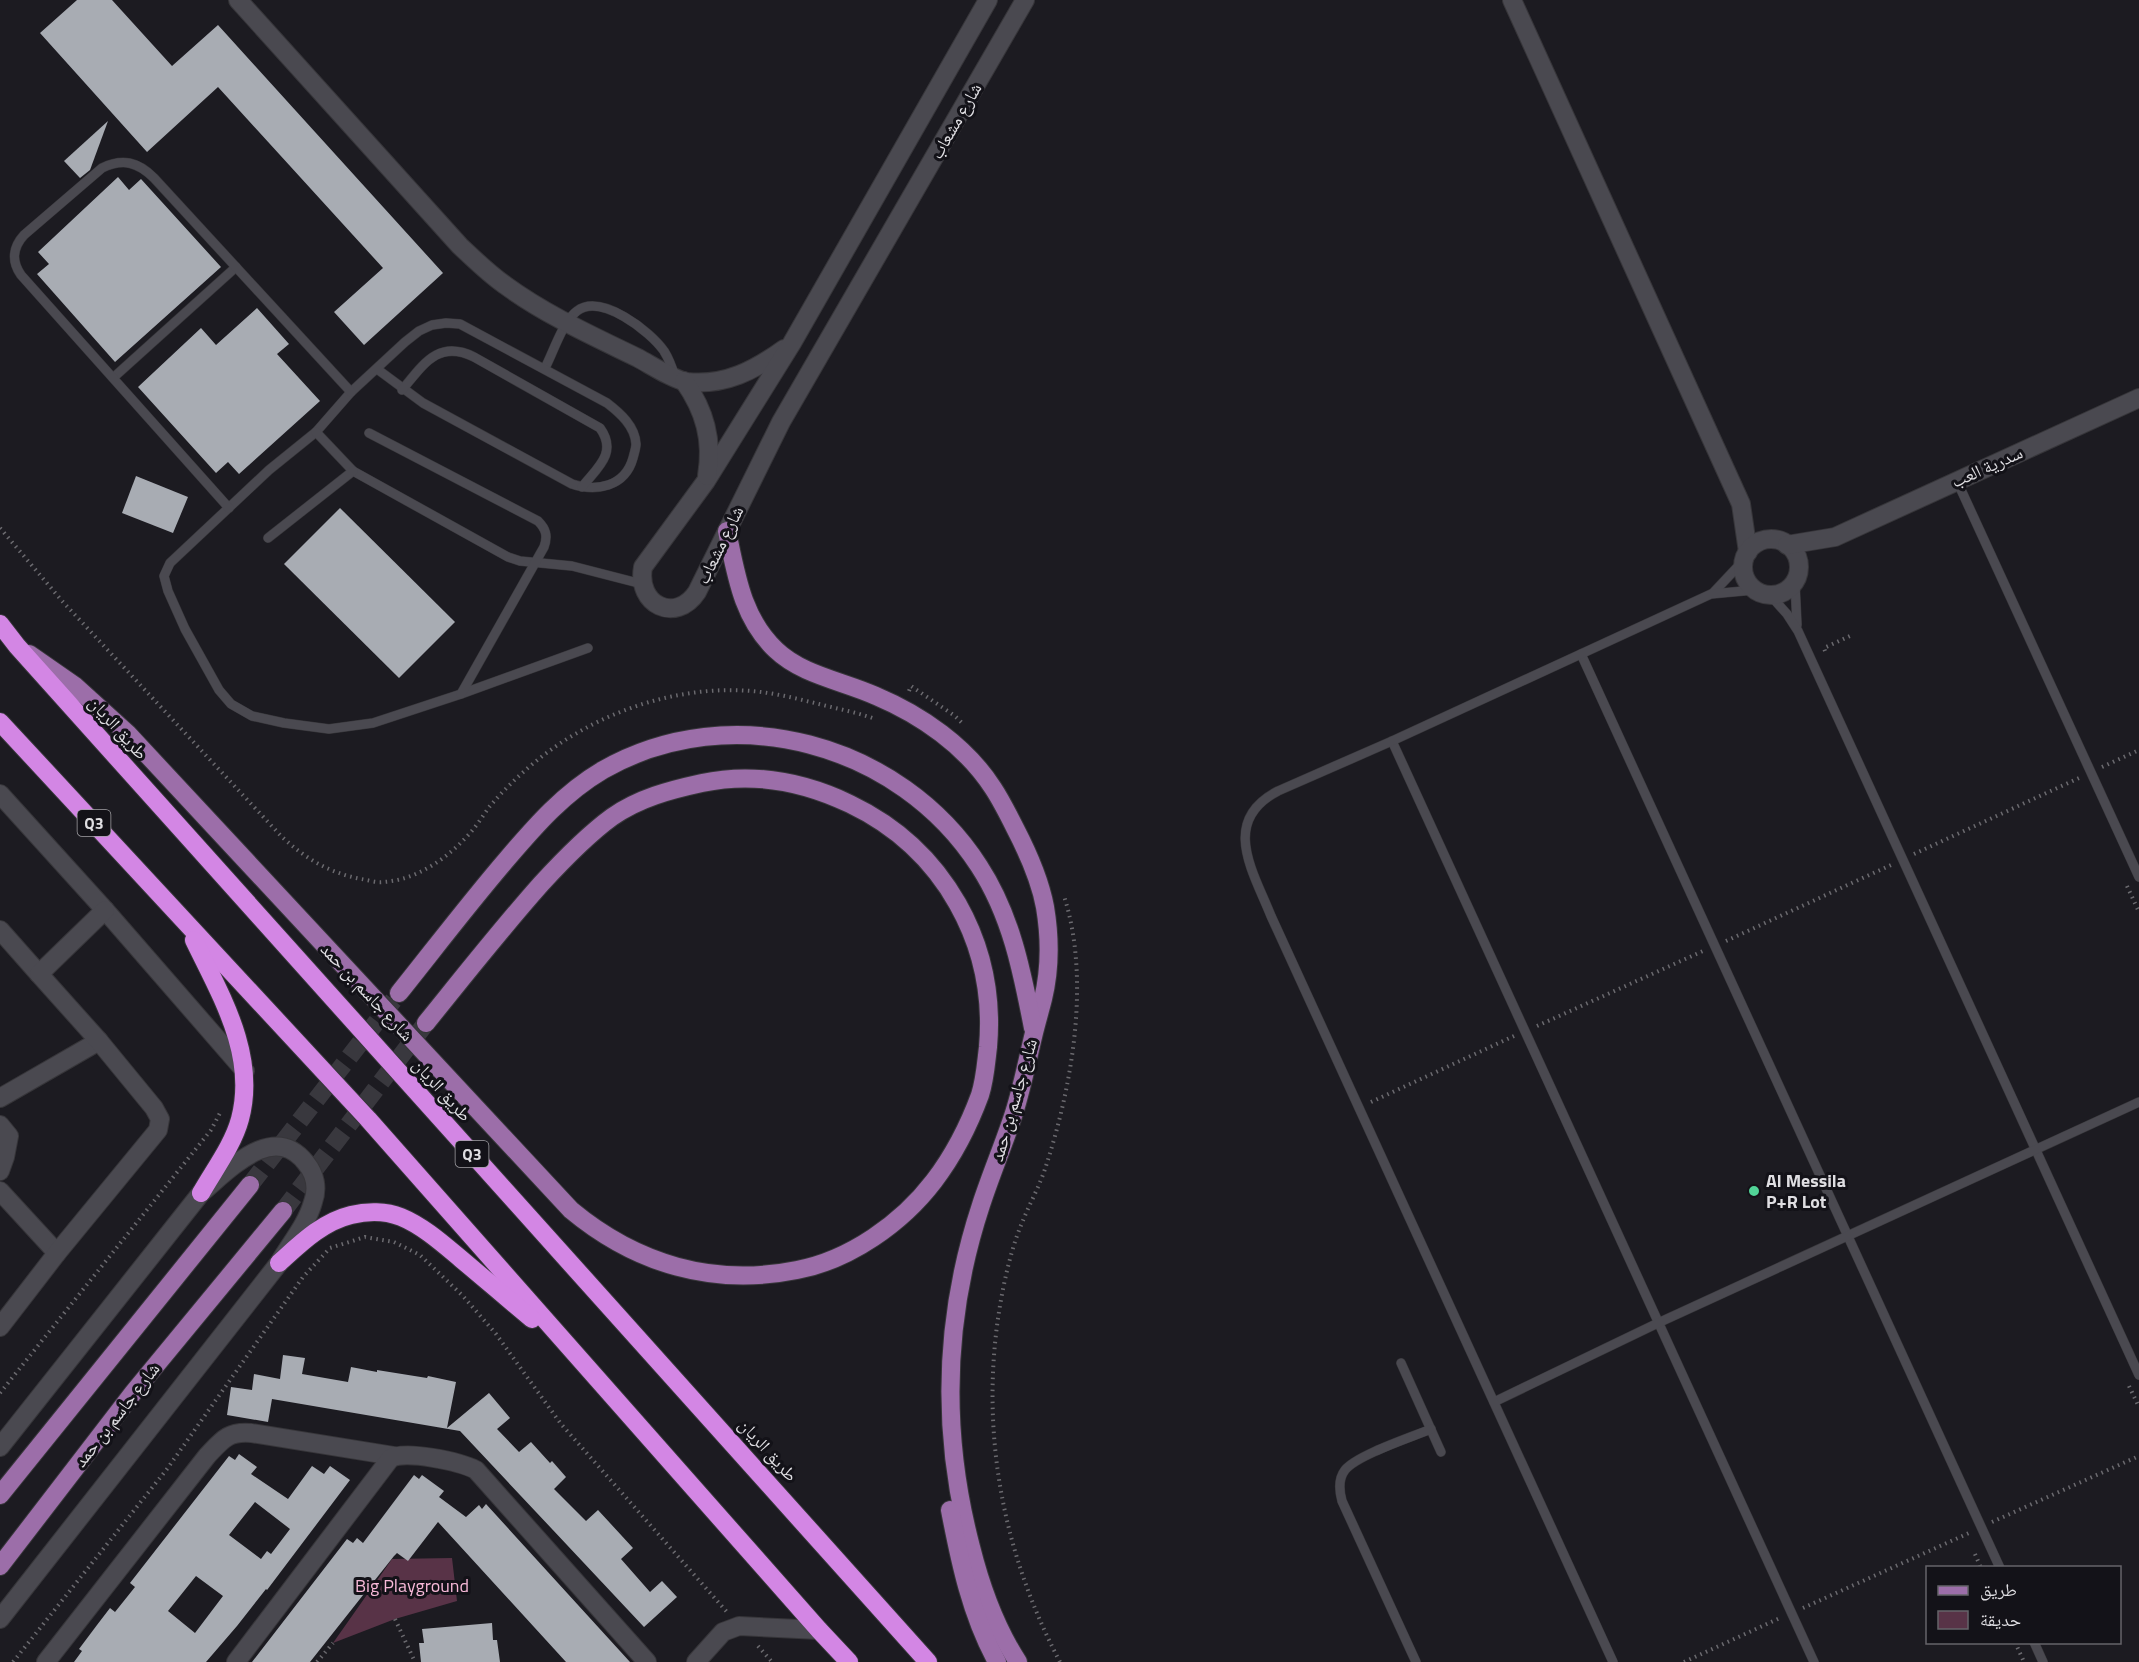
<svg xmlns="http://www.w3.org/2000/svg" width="2139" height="1662" viewBox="0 0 2139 1662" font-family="'Titillium Web','Noto Naskh Arabic',sans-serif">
  <rect width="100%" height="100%" fill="#1c1b21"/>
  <polygon fill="#583347" points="452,1558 457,1601 395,1619 333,1643 392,1559"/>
  <g fill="#a8acb3" fill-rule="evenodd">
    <polygon points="77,0 112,0 172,66 218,25 443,273 364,345 334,312 383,268 218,87 147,152 40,33"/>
    <polygon points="108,121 90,170 80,178 64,161"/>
    <polygon points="118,177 129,190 141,179 221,267 115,362 37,274 49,264 38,252"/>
    <polygon points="257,308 289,344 277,354 320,401 239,474 228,462 216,473 138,387 201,328 216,345"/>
    <polygon points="136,476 188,497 173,533 122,513"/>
    <polygon points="340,508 455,622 399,678 284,564"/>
    <polygon points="283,1355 305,1358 302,1374 348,1382 351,1367 377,1372 377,1370 427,1378 428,1376 456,1382 447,1428 489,1393 510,1418 497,1429 519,1452 531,1442 550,1463 552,1461 566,1477 554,1489 586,1521 598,1510 633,1548 621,1559 650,1592 662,1581 677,1597 644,1627 460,1431 272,1399 268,1422 227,1415 231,1387 252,1390 254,1374 280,1379"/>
    <path d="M239,1454L257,1467L251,1474L288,1499L312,1466L324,1474L330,1466L350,1480L267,1590L266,1589L237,1626L206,1662H74L82,1651L79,1649L97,1625L110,1608L115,1612L135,1587L130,1583L229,1456L235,1460ZM255,1502L290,1529L271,1554L267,1551L261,1559L229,1535ZM196,1576L223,1596L195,1633L168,1611Z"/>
    <polygon points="414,1475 419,1479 422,1475 444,1491 439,1497 466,1517 479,1505 482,1509 486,1504 630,1662 566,1662 438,1522 408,1561 397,1553 394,1556 310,1662 252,1662 347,1539 353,1543 357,1538 363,1543"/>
    <polygon points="492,1623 493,1640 497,1640 500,1662 421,1662 419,1643 424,1643 422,1629"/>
  </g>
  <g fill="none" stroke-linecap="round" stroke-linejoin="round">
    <g stroke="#39383e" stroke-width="18" stroke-dasharray="18 9" stroke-linecap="butt">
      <polyline points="250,1185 399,993"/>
      <polyline points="283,1211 426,1023"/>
    </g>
    <defs>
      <g id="lane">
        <path d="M545,368C553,353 563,321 577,311C601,293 650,331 664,351C669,359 672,367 675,377"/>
        <path d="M377,369L423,403L572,484C596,492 625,487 633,458C634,454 636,448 636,444C635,426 620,413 607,403L460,324L446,323L432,325L419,331L405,342L351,392L316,432L269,470L170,563L164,576L168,591L185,629L219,690L231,704L252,716L284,723L329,729L373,723L461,694L588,648"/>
        <polyline points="114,377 236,267"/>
        <path d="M402,390C423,365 438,339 474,357L600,428C618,453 597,468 582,487"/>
        <polyline points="316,432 353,471 508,557 520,561 572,566 642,584"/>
        <path d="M369,433L538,521C546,529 548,536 544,547L461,694"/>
        <polyline points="1957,481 2139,877"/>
        <path d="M229,508L21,275C11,261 13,247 24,235L102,168C123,158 138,162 154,178L351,392"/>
        <polyline points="268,538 353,471"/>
        <polyline points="1795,583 1797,625"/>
        <polyline points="1713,593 1744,560"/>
        <polyline points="1770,595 1787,614 1798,631 2139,1375"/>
        <polyline points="1581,654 2000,1568"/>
        <polyline points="1392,741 1814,1662"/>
        <polyline points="1401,1363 1441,1452"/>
        <polyline points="1494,1402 1658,1323 2139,1102"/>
        <polyline points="2034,1642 2043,1662"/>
        <path d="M1416,1662L1342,1501C1339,1490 1338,1479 1345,1470C1357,1455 1412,1437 1431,1429"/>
        <path d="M1613,1662L1271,916C1253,871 1220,821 1278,791L1392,741L1711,594L1754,590"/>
      </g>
      <g id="street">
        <path d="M238,0L460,246C475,260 489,274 505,285C546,315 593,336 638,358C651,365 674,380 687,382C725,386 755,370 784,349"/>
        <path d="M988,0L792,343L706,481L643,567C636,605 676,624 697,592L781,422L1025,0"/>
        <polyline points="1512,0 1741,504 1748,552"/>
        <path d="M684,381C705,411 713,440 707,476"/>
        <circle cx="1771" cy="567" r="28"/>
        <polyline points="1787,545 1835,537 2139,398"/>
        <polyline points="0,794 105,910 245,1071"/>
        <polyline points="0,930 39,974"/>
        <polyline points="0,1098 99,1041"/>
        <polyline points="0,1125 9,1136 5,1157 0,1171"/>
        <polyline points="0,1191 57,1253"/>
        <polyline points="0,1327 57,1253 158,1130 160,1119 154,1108 99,1041 39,974 105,910"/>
        <path d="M0,1447L201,1193C229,1170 273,1121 306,1163C315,1174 318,1188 313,1202C307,1224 290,1244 279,1263L0,1619"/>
        <path d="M46,1662L207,1456C222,1440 228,1431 251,1433L394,1456"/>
        <path d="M236,1662L390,1459C403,1449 461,1462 476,1470L647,1662"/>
        <polyline points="696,1662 723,1632 739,1626 819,1630"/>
      </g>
      <g id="primary">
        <path d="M727,531C736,574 742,618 776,650C802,675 843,681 876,696C921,715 966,746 993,788C1001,800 1008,814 1015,828C1028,853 1040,880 1045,907C1050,937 1050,970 1043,999C1040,1011 1036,1024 1033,1037C1027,1062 1022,1088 1014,1113C1004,1144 991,1174 981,1205C944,1317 941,1433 971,1547C981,1587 996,1628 1018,1662"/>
        <path d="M29,654L75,686L128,734L571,1210C636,1264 713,1287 797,1270C850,1260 902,1223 934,1181C953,1156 969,1125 980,1095C985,1080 986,1063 988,1047C997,944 944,849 850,804C802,781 754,772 702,783C670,790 639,798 612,817C586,836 563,860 541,884C501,929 464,976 426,1023"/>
        <path d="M399,993C435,948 470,902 507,859C536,825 564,793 603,770C731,697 900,743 979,866C1011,915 1022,971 1033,1028"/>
        <polyline points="0,1495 250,1185"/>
        <path d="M950,1510C960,1562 971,1615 997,1662"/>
        <polyline points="0,1566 133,1393 283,1211"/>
      </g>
      <g id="highway">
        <path d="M0,624L17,646C320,985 626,1321 928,1662"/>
        <polyline points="0,722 368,1119 819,1630 849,1662"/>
        <path d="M194,940C221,996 257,1055 240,1119C233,1145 214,1170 201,1193"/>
        <path d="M279,1263C300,1244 322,1222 351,1215C367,1211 386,1211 401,1217C423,1226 443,1244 461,1259C485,1279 508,1299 532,1319"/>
      </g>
    </defs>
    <use href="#lane" stroke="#37363a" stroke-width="10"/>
    <use href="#street" stroke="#37363a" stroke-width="20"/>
    <use href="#primary" stroke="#37363a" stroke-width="20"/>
    <use href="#highway" stroke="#37363a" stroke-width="20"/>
    <g stroke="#6b6a6f" stroke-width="4" stroke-dasharray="1.5 4.5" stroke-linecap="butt">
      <path d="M0,528L63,602L282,837C305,858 329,873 361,879C368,880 376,883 383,882C418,880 449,857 471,832C478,824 484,814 490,806C514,778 545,751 577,733C628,703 692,686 751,691C777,693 802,700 827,706C843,710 859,713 875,719"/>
      <polyline points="1825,651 1824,648 1850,636"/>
      <polyline points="909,691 911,686 955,716 963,724"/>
      <polyline points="2102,767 2139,750"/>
      <polyline points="1914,854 2079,778"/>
      <polyline points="2127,886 2139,912"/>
      <polyline points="1726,941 1891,865"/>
      <polyline points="1537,1026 1703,951"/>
      <polyline points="1371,1102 1514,1036"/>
      <polyline points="2129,1386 2139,1407"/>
      <polyline points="0,1393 211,1130 220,1113"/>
      <polyline points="1992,1522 2139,1456"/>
      <polyline points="1975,1554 1981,1568"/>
      <polyline points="1803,1608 1969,1533"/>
      <polyline points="395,1619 415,1662"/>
      <polyline points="2015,1642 2024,1662"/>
      <polyline points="758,1646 772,1662"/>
      <polyline points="13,1662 167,1469 303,1277 330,1248 365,1237 394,1242 420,1255 463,1296 496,1334 561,1424 727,1612"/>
      <polyline points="317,1662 333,1643"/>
      <path d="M1060,1662C997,1542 976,1408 1006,1275C1010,1258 1015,1239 1022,1223C1029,1205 1039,1187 1045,1169C1072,1087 1091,980 1064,896"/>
      <polyline points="1684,1662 1780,1618"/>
    </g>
    <use href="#lane" stroke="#4a4950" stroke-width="9"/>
    <use href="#street" stroke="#4a4950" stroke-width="18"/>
    <use href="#primary" stroke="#9c6ea9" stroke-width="18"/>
    <use href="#highway" stroke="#d386e4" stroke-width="18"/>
  </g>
  <circle fill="#51d397" stroke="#131218" stroke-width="2" cx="1754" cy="1191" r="6"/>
  <g text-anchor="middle" stroke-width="6" stroke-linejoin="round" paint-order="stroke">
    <g fill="#131218" stroke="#a2a1a5" stroke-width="1.5">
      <rect x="77.5" y="810" width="33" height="26" rx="4.5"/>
      <rect x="455.5" y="1141" width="33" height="26" rx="4.5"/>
    </g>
    <g font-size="16" font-weight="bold" fill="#dfdee2">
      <text x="94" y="829">Q3</text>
      <text x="472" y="1160">Q3</text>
    </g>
    <g font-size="18" fill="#dfdee2" stroke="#131218">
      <text transform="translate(956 121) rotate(-60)" y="6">شارع مشعاب</text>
      <text transform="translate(1987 467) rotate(-24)" y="6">سدرية العب</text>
      <text transform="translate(720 545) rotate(-64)" y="6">شارع مشعاب</text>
      <text transform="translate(118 728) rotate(48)" y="6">طريق الريان</text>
      <text transform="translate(367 992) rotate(47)" y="6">شارع جاسم بن حمد</text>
      <text transform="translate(442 1090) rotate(48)" y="6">طريق الريان</text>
      <text transform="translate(1014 1100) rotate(-74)" y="6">شارع جاسم بن حمد</text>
      <text transform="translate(117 1415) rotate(-52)" y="6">شارع جاسم بن حمد</text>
      <text transform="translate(768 1450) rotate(48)" y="6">طريق الريان</text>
    </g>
    <g font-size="18" font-weight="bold" fill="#dfdee2" stroke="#131218" text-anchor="start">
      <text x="1766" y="1187">Al Messila<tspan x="1766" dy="21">P+R Lot</tspan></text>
    </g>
    <g font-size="18" fill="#f7b9d8" stroke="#131218">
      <text x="412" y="1592">Big Playground</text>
    </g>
  </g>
  <rect x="1926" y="1566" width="195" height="78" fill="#131218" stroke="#656469" stroke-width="1.5"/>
  <rect x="1938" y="1586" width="30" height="9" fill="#9c6ea9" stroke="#656469" stroke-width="1.5"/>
  <text x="1980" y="1596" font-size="18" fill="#dfdee2">طريق</text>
  <rect x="1938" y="1611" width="30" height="18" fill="#583347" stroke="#656469" stroke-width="1.5"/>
  <text x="1980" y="1626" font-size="18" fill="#dfdee2">حديقة</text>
</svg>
